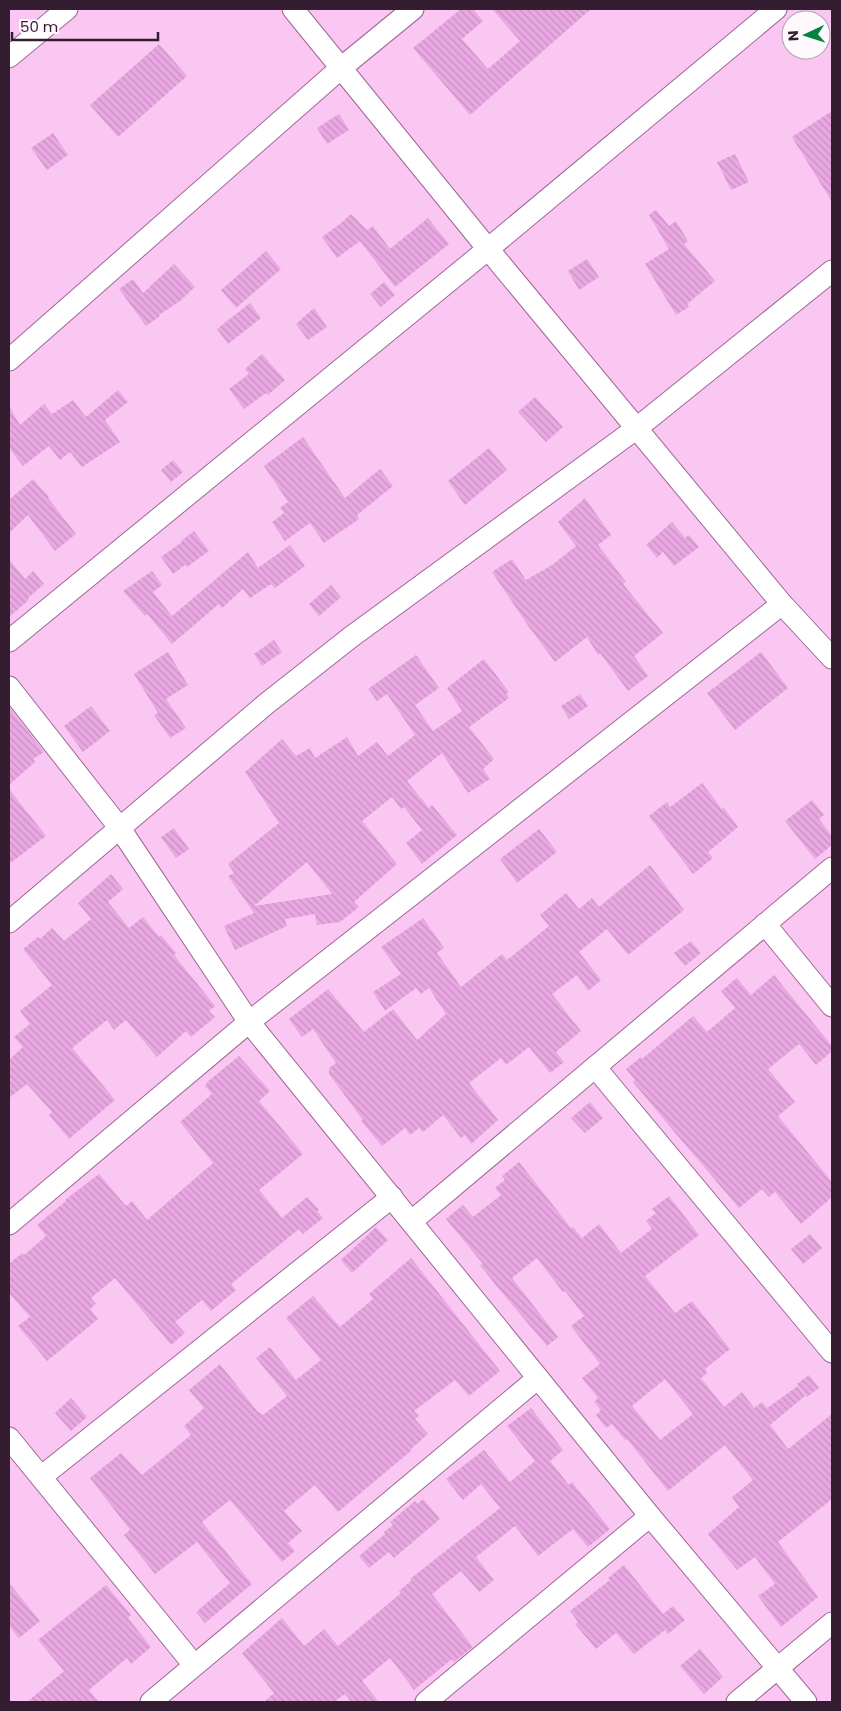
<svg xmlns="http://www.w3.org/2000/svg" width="841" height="1711" viewBox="0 0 841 1711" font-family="Poppins,sans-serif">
  <defs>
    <pattern id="building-back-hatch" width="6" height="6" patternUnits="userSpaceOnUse" patternTransform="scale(1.25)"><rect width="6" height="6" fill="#e9a8e1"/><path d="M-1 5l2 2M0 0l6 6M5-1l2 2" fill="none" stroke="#c890c2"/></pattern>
  </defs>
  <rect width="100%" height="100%" fill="#f9c7f2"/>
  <g fill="url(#building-back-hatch)" fill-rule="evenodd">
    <polygon points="461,9 473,9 483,21 462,39 488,69 520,41 492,9 591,9 470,115 413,48"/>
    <polygon points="159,44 187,76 118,137 90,105"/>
    <polygon points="832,111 832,202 792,137"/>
    <polygon points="339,114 349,130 327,144 317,128"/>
    <polygon points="53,133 68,155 47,170 31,148"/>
    <polygon points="735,154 749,182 731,190 717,162"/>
    <polygon points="656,210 669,226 676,221 688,241 684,244 715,281 687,304 689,307 676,315 645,264 669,249 649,215"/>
    <polygon points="351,214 367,230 373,226 390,249 428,218 449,244 395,287 360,241 337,258 322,237 341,223"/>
    <polygon points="266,251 281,269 236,308 221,290"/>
    <polygon points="587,259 599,277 579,290 568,271"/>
    <polygon points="174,264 195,287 180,301 159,315 160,316 146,326 119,289 133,279 143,293"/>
    <polygon points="384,282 395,295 381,307 370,294"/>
    <polygon points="250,303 261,318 228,344 217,329"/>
    <polygon points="314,308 327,327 308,340 296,324"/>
    <polygon points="262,354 285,380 268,395 266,393 244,409 229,389 249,374 245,369"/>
    <polygon points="118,390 128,402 105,420 120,442 82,467 70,452 60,460 49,446 23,466 9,448 9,406 20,425 44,404 52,414 73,400 86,417"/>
    <polygon points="535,397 563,427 546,442 518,412"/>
    <polygon points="303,437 345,498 380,469 393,486 357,515 359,519 324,543 310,523 285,541 272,522 284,513 280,508 288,502 264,466"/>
    <polygon points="489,448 507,470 465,505 448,481"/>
    <polygon points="173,460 183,472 171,482 161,470"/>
    <polygon points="33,479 49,497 48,498 76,534 55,551 28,515 9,533 9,500"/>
    <polygon points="585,498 611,535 598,545 626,582 623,584 663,633 634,656 648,676 628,691 600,653 598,655 587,637 555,662 529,627 492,572 512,559 526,580 552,565 576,546 558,522"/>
    <polygon points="672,522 685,538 689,535 699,547 674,566 663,552 657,558 646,545"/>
    <polygon points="194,531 209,551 187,567 185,565 173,574 161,557 182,542 181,541"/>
    <polygon points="290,545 305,566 275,588 271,584 250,598 243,589 222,608 219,604 172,644 147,614 145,616 123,591 152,571 162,585 153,592 172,616 248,552 258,568"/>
    <polygon points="9,559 25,579 33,571 44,584 28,598 29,600 9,617"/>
    <polygon points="331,585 341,597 319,616 309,604"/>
    <polygon points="274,640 282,652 262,666 254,654"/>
    <polygon points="168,652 188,685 166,699 186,728 170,738 154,715 158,713 134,674"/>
    <polygon points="761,652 788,688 735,730 707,693"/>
    <path d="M416,655L439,688L415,705L433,731L462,711L447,688L484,659L509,692L506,694L509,698L469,727L494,759L483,769L490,779L468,793L442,753L407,781L429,808L432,805L457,835L422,864L406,843L422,830L404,807L401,809L392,797L362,821L397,864L354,902L359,907L340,922L317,925L315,914L285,919L287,926L235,950L224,926L254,913L228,876L234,873L228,864L279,823L245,772L282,739L296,756L310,748L315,758L347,737L358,756L377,742L388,756L415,735L387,694L377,701L368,689ZM307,862L332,894L254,906Z"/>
    <polygon points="580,694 588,706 569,719 561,706"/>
    <polygon points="91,706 110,731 83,752 64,726"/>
    <polygon points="9,707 44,752 33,759 35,762 9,785"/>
    <polygon points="702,783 722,809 724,808 738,827 708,852 713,858 693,874 649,816 667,802 670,807"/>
    <polygon points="9,789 46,836 9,864"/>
    <polygon points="812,800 824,815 819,819 832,836 832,845 815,859 785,821"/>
    <polygon points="174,828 189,849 176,858 161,837"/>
    <polygon points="539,829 557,852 517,883 500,859"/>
    <polygon points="650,865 684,910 628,955 607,929 579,952 601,980 588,991 577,975 552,994 581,1031 556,1052 564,1062 550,1073 529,1047 506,1065 501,1058 469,1083 498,1120 471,1144 465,1135 461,1138 443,1115 423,1132 419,1128 410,1135 405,1128 382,1146 361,1121 363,1120 329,1074 329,1068 336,1063 313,1029 302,1037 289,1019 328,989 364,1032 393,1009 417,1040 446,1014 429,988 421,994 416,988 385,1011 373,992 401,974 381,947 423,918 444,948 437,953 461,987 502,954 507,960 549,926 540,915 566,893 579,909 592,898 599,907"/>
    <polygon points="111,874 123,889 108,902 129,928 143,917 159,937 161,935 176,953 174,955 215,1006 209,1011 215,1017 191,1037 186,1031 157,1057 126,1020 114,1030 107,1020 72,1048 115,1100 69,1139 49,1115 52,1112 27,1084 9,1098 9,1060 23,1047 14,1037 30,1024 20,1011 52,985 23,949 38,937 40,939 52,928 64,941 91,919 78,903"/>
    <polygon points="691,941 701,953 685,966 674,953"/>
    <polygon points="774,975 832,1046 832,1051 816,1065 799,1044 768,1069 795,1102 778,1116 832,1182 832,1197 801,1224 775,1192 769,1197 762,1189 739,1208 671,1128 633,1082 635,1080 626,1069 641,1057 642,1059 693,1016 707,1032 735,1008 721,991 737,978 751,995"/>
    <polygon points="239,1056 270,1091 259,1101 303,1154 259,1190 282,1218 307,1197 319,1210 317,1211 323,1218 303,1234 299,1229 231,1284 236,1290 211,1311 202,1300 175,1322 185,1333 171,1345 115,1278 91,1298 96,1304 90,1309 98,1319 47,1361 18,1326 30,1317 9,1293 9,1264 22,1253 24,1255 46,1236 37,1225 66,1201 65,1200 99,1174 126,1206 132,1201 147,1220 213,1163 180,1122 212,1094 205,1086 207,1084 206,1083"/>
    <polygon points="590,1102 603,1118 585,1133 571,1118"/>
    <path d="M519,1162L571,1228L573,1227L582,1238L599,1224L621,1253L652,1229L646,1221L656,1213L652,1209L669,1196L699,1235L645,1276L675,1313L692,1301L730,1349L705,1369L707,1373L701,1378L724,1407L742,1392L754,1408L762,1402L767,1408L798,1386L805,1396L770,1425L788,1449L832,1414V1499L778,1542L818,1597L781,1627L758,1596L775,1584L755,1557L737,1570L708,1534L739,1507L732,1497L753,1480L725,1445L668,1491L627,1439L625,1440L612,1424L606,1428L596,1415L601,1410L594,1402L598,1398L582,1378L600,1364L571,1326L584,1316L565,1291L563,1292L537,1258L512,1278L558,1337L547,1346L498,1288L480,1265L483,1264L446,1219L463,1205L473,1217L501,1195L495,1188L505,1180L502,1176ZM665,1379L693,1414L660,1440L632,1406Z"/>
    <polygon points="376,1227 388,1240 352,1273 341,1260"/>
    <polygon points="810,1234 822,1248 803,1264 791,1249"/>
    <polygon points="411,1258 500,1371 469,1396 455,1380 414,1411 419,1416 415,1419 428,1434 411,1449 412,1450 338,1512 315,1485 284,1511 302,1531 288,1543 295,1551 282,1562 230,1500 202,1522 252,1584 205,1623 196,1612 230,1583 197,1542 155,1574 124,1535 130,1530 90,1478 121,1453 142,1475 191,1435 184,1426 204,1408 189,1390 220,1364 257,1411 263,1415 287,1396 256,1358 270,1347 296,1380 321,1360 286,1318 313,1296 340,1327 373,1299 369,1294"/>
    <polygon points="809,1375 819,1388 807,1397 797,1384"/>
    <polygon points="71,1398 87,1417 71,1431 55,1413"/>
    <polygon points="531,1408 563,1450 550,1461 569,1485 572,1482 610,1529 588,1547 573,1529 538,1556 515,1526 476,1557 494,1580 479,1592 461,1571 432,1594 473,1647 454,1662 452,1659 414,1690 390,1658 362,1681 379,1702 351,1702 345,1694 334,1702 264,1702 274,1693 242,1653 282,1618 304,1646 324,1629 338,1646 401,1593 399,1591 412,1580 410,1579 500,1508 481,1484 463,1500 446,1479 484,1450 510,1482 535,1461 507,1426"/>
    <polygon points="423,1499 440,1519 394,1558 389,1552 369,1568 359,1556 385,1534 384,1532 393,1525 390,1522 415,1501 417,1504"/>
    <polygon points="624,1565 663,1614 673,1606 685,1620 668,1634 665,1630 634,1654 616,1633 596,1649 575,1624 578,1622 570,1611 610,1580 608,1578"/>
    <polygon points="9,1583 40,1621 19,1638 9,1626"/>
    <polygon points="106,1585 131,1615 128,1618 151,1647 131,1664 127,1658 89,1690 99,1702 27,1702 64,1671 38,1640"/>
    <polygon points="700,1649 723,1677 704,1694 680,1666"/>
  </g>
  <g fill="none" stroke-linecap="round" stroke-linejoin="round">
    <defs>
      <g id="street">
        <polyline points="293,9 488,249 782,604 832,658"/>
        <polyline points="9,57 67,9"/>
        <polyline points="9,360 341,68 413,9"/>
        <polyline points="9,641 488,249 776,9"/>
        <polyline points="9,687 119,827 249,1022 650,1516 806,1702"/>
        <polyline points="9,922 266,704 351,637 637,428 832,271"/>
        <polyline points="765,924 832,1006"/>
        <polyline points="595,1067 832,1352"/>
        <polyline points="412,1221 832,868"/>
        <polyline points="9,1224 249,1022 782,604"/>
        <polyline points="9,1438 194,1665"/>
        <polyline points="41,1477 392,1197"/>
        <polyline points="151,1702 538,1378"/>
        <polyline points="426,1702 650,1516"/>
        <polyline points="737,1702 832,1623"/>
      </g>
    </defs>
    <use href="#street" stroke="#9f6799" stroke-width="23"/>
    <use href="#street" stroke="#fff" stroke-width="21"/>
  </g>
  <rect width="841" height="1711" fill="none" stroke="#341d31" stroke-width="20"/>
  <g transform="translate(806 35) rotate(266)"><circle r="24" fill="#fff9fe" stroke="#aea1ac"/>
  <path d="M0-4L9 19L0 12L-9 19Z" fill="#03843e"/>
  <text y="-8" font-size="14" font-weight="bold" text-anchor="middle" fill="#341d31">N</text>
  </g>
  <path d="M12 32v8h146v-8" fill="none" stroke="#341d31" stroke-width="2.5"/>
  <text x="20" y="32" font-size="15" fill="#341d31" stroke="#fff9fe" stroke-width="4" paint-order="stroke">50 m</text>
</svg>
